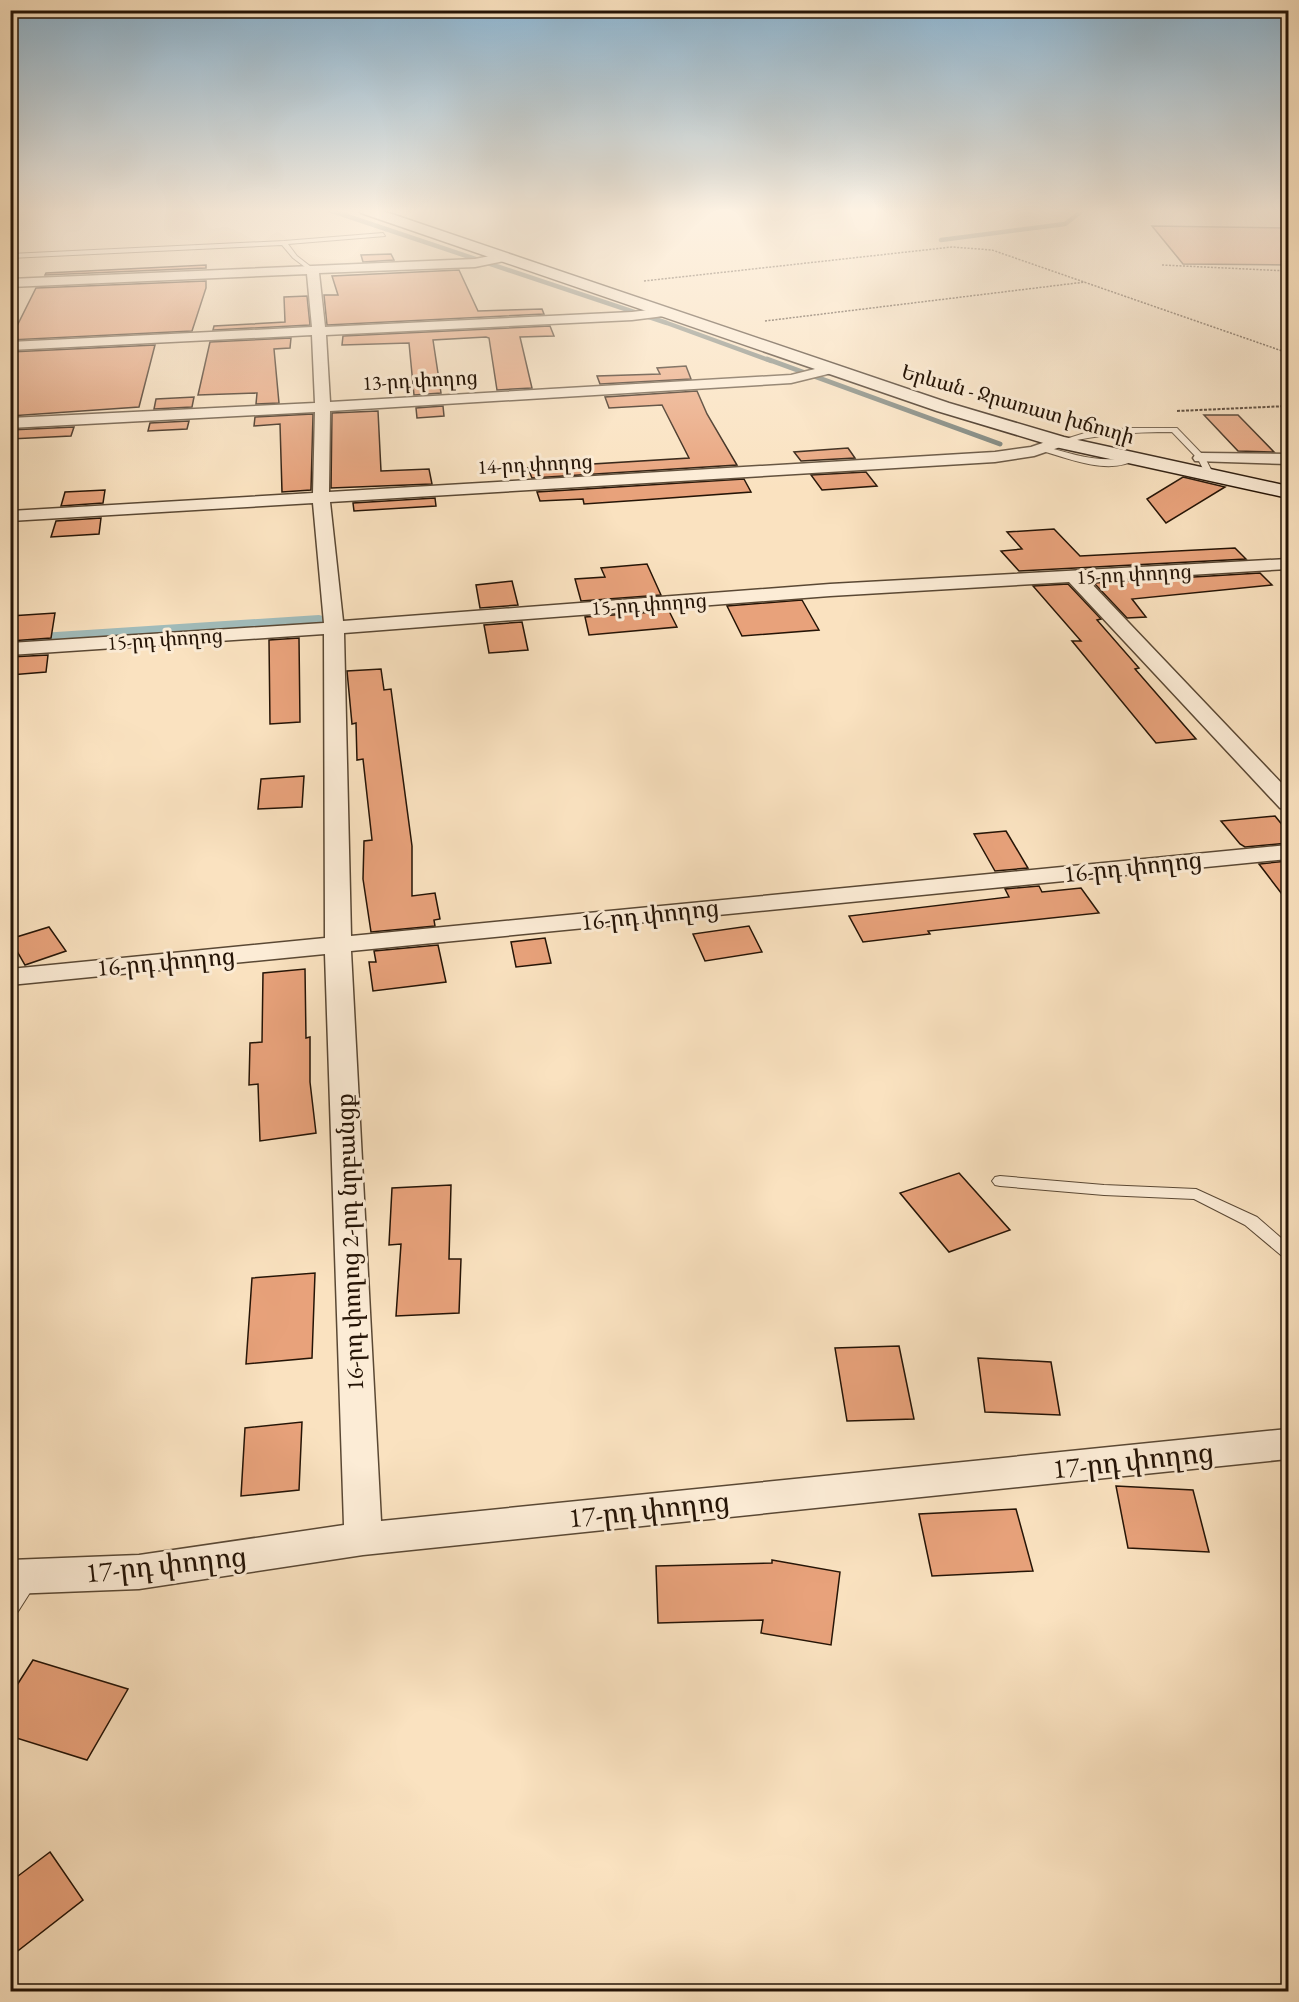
<svg xmlns="http://www.w3.org/2000/svg" width="1299" height="2002" viewBox="0 0 1299 2002" font-family="'EB Garamond','Noto Serif Armenian',serif">
  <rect width="100%" height="100%" fill="#fae2c0"/>
  <filter id="stains"><feTurbulence type="fractalNoise" baseFrequency=".00333" numOctaves="4"/><feColorMatrix values="0 0 0 0 .2 0 0 0 0 .09 0 0 0 0 .02 0 0 0 .5 -.17"/></filter>
  <radialGradient id="worn" r=".72"><stop offset=".6" stop-color="#630" stop-opacity="0"/><stop offset="1" stop-color="#630" stop-opacity=".3"/></radialGradient>
  <g fill="none" stroke-linecap="round" stroke-linejoin="round">
    <g stroke="#6f7973" stroke-width="4.5">
      <polyline points="329,210 667,323 771,361"/>
      <polyline points="941,240 1065,224 1083,210"/>
    </g>
    <polyline stroke="#6f7973" stroke-width="5" points="767,359 1000,444"/>
    <polygon fill="#a1bcbb" fill-rule="evenodd" points="319,615 327,617 331,622 327,627 10,649 10,635"/>
  </g>
  <g fill="#e8a27b" stroke="#251406" stroke-width="1.5">
    <polygon points="1152,226 1288,228 1288,265 1183,264"/>
    <polygon points="391,254 394,260 363,262 361,255"/>
    <polygon points="206,265 206,268 45,275 46,273"/>
    <polygon points="459,270 478,311 542,309 544,314 327,325 324,295 338,295 332,276"/>
    <polygon points="206,281 206,288 192,331 10,340 36,288"/>
    <polygon points="307,296 310,325 213,330 214,326 285,322 284,297"/>
    <polygon points="550,326 554,336 520,337 532,388 497,390 489,338 486,337 433,340 441,393 414,395 409,343 342,345 343,336"/>
    <polygon points="291,338 290,348 274,349 279,403 256,404 257,393 198,395 210,342"/>
    <polygon points="155,345 139,407 10,416 10,352"/>
    <polygon points="686,366 691,379 600,384 597,376 660,374 657,368"/>
    <polygon points="697,391 707,414 737,465 532,478 528,468 689,458 662,405 609,408 605,397"/>
    <polygon points="194,397 192,407 154,409 156,399"/>
    <polygon points="443,406 444,416 417,418 416,408"/>
    <polygon points="378,411 381,471 429,469 432,484 331,488 332,413"/>
    <polygon points="313,414 311,490 282,492 280,424 254,426 255,417"/>
    <polygon points="1204,415 1238,415 1274,452 1238,451"/>
    <polygon points="189,421 187,429 148,431 150,423"/>
    <polygon points="74,427 71,436 10,439 10,430"/>
    <polygon points="848,448 855,458 801,461 794,452"/>
    <polygon points="866,472 877,486 822,490 811,475"/>
    <polygon points="1183,477 1225,487 1166,523 1147,499"/>
    <polygon points="744,479 751,492 642,500 584,504 583,499 540,501 537,492"/>
    <polygon points="105,490 103,503 61,506 65,492"/>
    <polygon points="435,498 436,506 354,511 353,503"/>
    <polygon points="101,518 99,534 51,537 56,521"/>
    <polygon points="1054,529 1080,556 1235,548 1246,559 1019,571 1001,551 1022,549 1007,532"/>
    <polygon points="647,564 661,595 581,601 575,579 605,577 601,568"/>
    <polygon points="1260,573 1272,585 1132,599 1146,617 1127,618 1094,583"/>
    <polygon points="512,581 518,605 480,608 476,585"/>
    <polygon points="1068,584 1101,619 1097,620 1139,668 1135,669 1196,739 1156,743 1072,641 1081,641 1033,586"/>
    <polygon points="802,600 819,630 742,636 727,606"/>
    <polygon points="669,611 677,627 589,635 585,617"/>
    <polygon points="55,613 51,638 10,641 10,616"/>
    <polygon points="522,622 528,650 489,653 484,625"/>
    <polygon points="299,638 300,722 270,724 269,640"/>
    <polygon points="48,655 46,672 10,675 10,657"/>
    <polygon points="381,669 384,690 391,689 412,846 412,896 435,893 440,919 434,920 435,926 371,932 363,879 364,841 372,840 363,759 357,760 356,723 352,724 347,671"/>
    <polygon points="304,776 302,807 258,809 261,779"/>
    <polygon points="1275,816 1288,832 1288,843 1245,847 1240,844 1221,821"/>
    <polygon points="1006,831 1028,868 995,871 974,834"/>
    <polygon points="1288,861 1288,902 1259,864"/>
    <polygon points="1039,886 1042,892 1081,888 1099,913 928,931 930,934 863,942 849,916 1009,897 1005,889"/>
    <polygon points="749,926 762,952 705,961 693,934"/>
    <polygon points="49,927 66,951 25,965 10,939"/>
    <polygon points="545,938 551,963 516,967 511,942"/>
    <polygon points="438,945 446,982 373,991 369,962 376,962 374,951"/>
    <polygon points="305,969 306,1038 310,1037 310,1082 316,1133 260,1141 258,1084 249,1085 250,1043 262,1042 263,973"/>
    <polygon points="959,1173 1010,1230 949,1252 900,1193"/>
    <polygon points="451,1185 449,1259 461,1259 459,1313 396,1316 401,1244 389,1245 392,1188"/>
    <polygon points="315,1273 312,1358 246,1364 252,1278"/>
    <polygon points="899,1346 914,1419 847,1421 835,1348"/>
    <polygon points="978,1358 1051,1362 1060,1415 985,1412"/>
    <polygon points="302,1422 299,1490 241,1496 245,1428"/>
    <polygon points="1116,1486 1193,1490 1209,1552 1128,1548"/>
    <polygon points="1016,1509 1033,1571 932,1576 919,1514"/>
    <polygon points="772,1560 840,1572 831,1645 761,1633 763,1620 658,1623 656,1566 772,1563"/>
    <polygon points="33,1660 128,1689 87,1760 10,1736 10,1696"/>
    <polygon points="50,1852 83,1900 10,1957 10,1882"/>
  </g>
  <g fill="none" stroke-linecap="round" stroke-linejoin="round">
    <defs>
      <g id="service">
        <polygon points="383,233 385,236 288,244 297,256 315,270 313,273 293,258 282,245 10,258 10,254 284,241"/>
        <path d="M1131,428H1177L1204,456L1214,475L1207,477L1198,459L1172,432C1133,432 1098,434 1060,444L1056,442L1088,432Z"/>
        <path d="M1042,446C1074,454 1101,465 1134,456L1138,458C1111,477 1068,458 1039,450L1038,448Z"/>
        <polygon points="1000,1176 1104,1185 1196,1189 1257,1217 1288,1244 1288,1258 1282,1256 1245,1225 1194,1199 1104,1195 1000,1186 995,1185 992,1181 995,1177"/>
        <path d="M28,1571L35,1574L38,1580L17,1613L10,1616C10,1598 9,1578 28,1571Z"/>
      </g>
      <g id="minor">
        <polygon points="505,253 511,257 509,260 475,267 319,273 325,327 632,312 664,308 671,312 664,316 632,320 326,335 330,402 791,375 831,365 838,369 836,372 791,383 330,411 329,492 995,452 1031,447 1060,437 1068,442 1066,445 1034,456 995,462 330,502 343,621 830,584 1288,559 1288,569 1089,581 1288,790 1288,810 1280,808 1069,582 830,596 344,633 351,936 1288,845 1288,859 351,951 381,1521 1288,1429 1288,1459 363,1555 139,1589 10,1594 10,1560 139,1555 344,1525 325,954 10,985 10,969 325,938 324,634 10,655 10,643 324,623 313,503 10,521 10,511 313,493 315,412 10,428 10,418 315,403 312,335 10,350 10,342 312,327 307,274 10,287 10,279 475,259"/>
        <polygon points="1201,453 1288,454 1288,464 1195,461 1193,458 1195,455"/>
      </g>
      <polygon id="secondary" points="359,210 380,210 949,403 1064,437 1288,486 1288,498 1060,448 937,411 361,213"/>
    </defs>
    <use href="#service" stroke="#5a4834" stroke-width="2"/>
    <use href="#minor" stroke="#5a4834" stroke-width="3"/>
    <use href="#secondary" stroke="#251406" stroke-width="3"/>
    <g stroke="#251406" stroke-width="1.5" stroke-dasharray="2 1.5" stroke-linecap="butt">
      <polyline points="1277,210 1288,213"/>
      <polyline points="1162,265 1288,271"/>
      <polyline points="644,281 952,247 992,250 1288,353"/>
      <polyline points="765,321 1085,282"/>
    </g>
    <polyline stroke="#251406" stroke-width="2" stroke-dasharray="3 1.5" stroke-linecap="butt" points="1177,411 1288,406"/>
    <use href="#service" fill="#fcecd6" fill-rule="evenodd"/>
    <use href="#minor" fill="#fcecd6" fill-rule="evenodd"/>
    <use href="#secondary" fill="#fcecd6" fill-rule="evenodd"/>
  </g>
  <linearGradient id="sky" x2="0" y2="1"><stop stop-color="#8bb7d6"/><stop offset="0.43" stop-color="#fdf2e3"/><stop offset="1" stop-color="#fdf2e3" stop-opacity="0"/></linearGradient>
  <rect width="1299" height="490" fill="url(#sky)"/>
  <g text-anchor="middle" stroke-width="6" stroke-linejoin="round" paint-order="stroke">
    <g font-size="20" fill="#251406" stroke="#fcecd6">
      <text transform="translate(420 380) rotate(-3)" y="7">13-րդ փողոց</text>
      <text transform="translate(1018 404) rotate(16)" y="7">Երևան - Ջրառատ խճուղի</text>
      <text transform="translate(535 464) rotate(-3)" y="7">14-րդ փողոց</text>
      <text transform="translate(1134 574) rotate(-3)" y="7">15-րդ փողոց</text>
      <text transform="translate(649 604) rotate(-4)" y="7">15-րդ փողոց</text>
      <text transform="translate(165 639) rotate(-4)" y="7">15-րդ փողոց</text>
    </g>
    <g font-size="24" fill="#251406" stroke="#fcecd6">
      <text transform="translate(1133 867) rotate(-6)" y="8">16-րդ փողոց</text>
      <text transform="translate(650 915) rotate(-6)" y="8">16-րդ փողոց</text>
      <text transform="translate(166 962) rotate(-5)" y="8">16-րդ փողոց</text>
      <text transform="translate(350 1242) rotate(-92)" y="8">16-րդ փողոց 2-րդ նրբանցք</text>
    </g>
    <g font-size="28" fill="#251406" stroke="#fcecd6">
      <text transform="translate(1133 1460) rotate(-6)" y="10">17-րդ փողոց</text>
      <text transform="translate(649 1509) rotate(-6)" y="10">17-րդ փողոց</text>
      <text transform="translate(166 1564) rotate(-6)" y="10">17-րդ փողոց</text>
    </g>
  </g>
  <rect width="1299" height="2002" fill="none" stroke="#fae2c0" stroke-width="36"/>
  <rect x="12" y="12" width="1275" height="1978" fill="none" stroke="#251406" stroke-width="3"/>
  <rect x="18" y="18" width="1263" height="1966" fill="none" stroke="#251406" stroke-width="1.5"/>
  <rect width="100%" height="100%" filter="url(#stains)"/>
  <rect width="100%" height="100%" fill="url(#worn)"/>
</svg>
